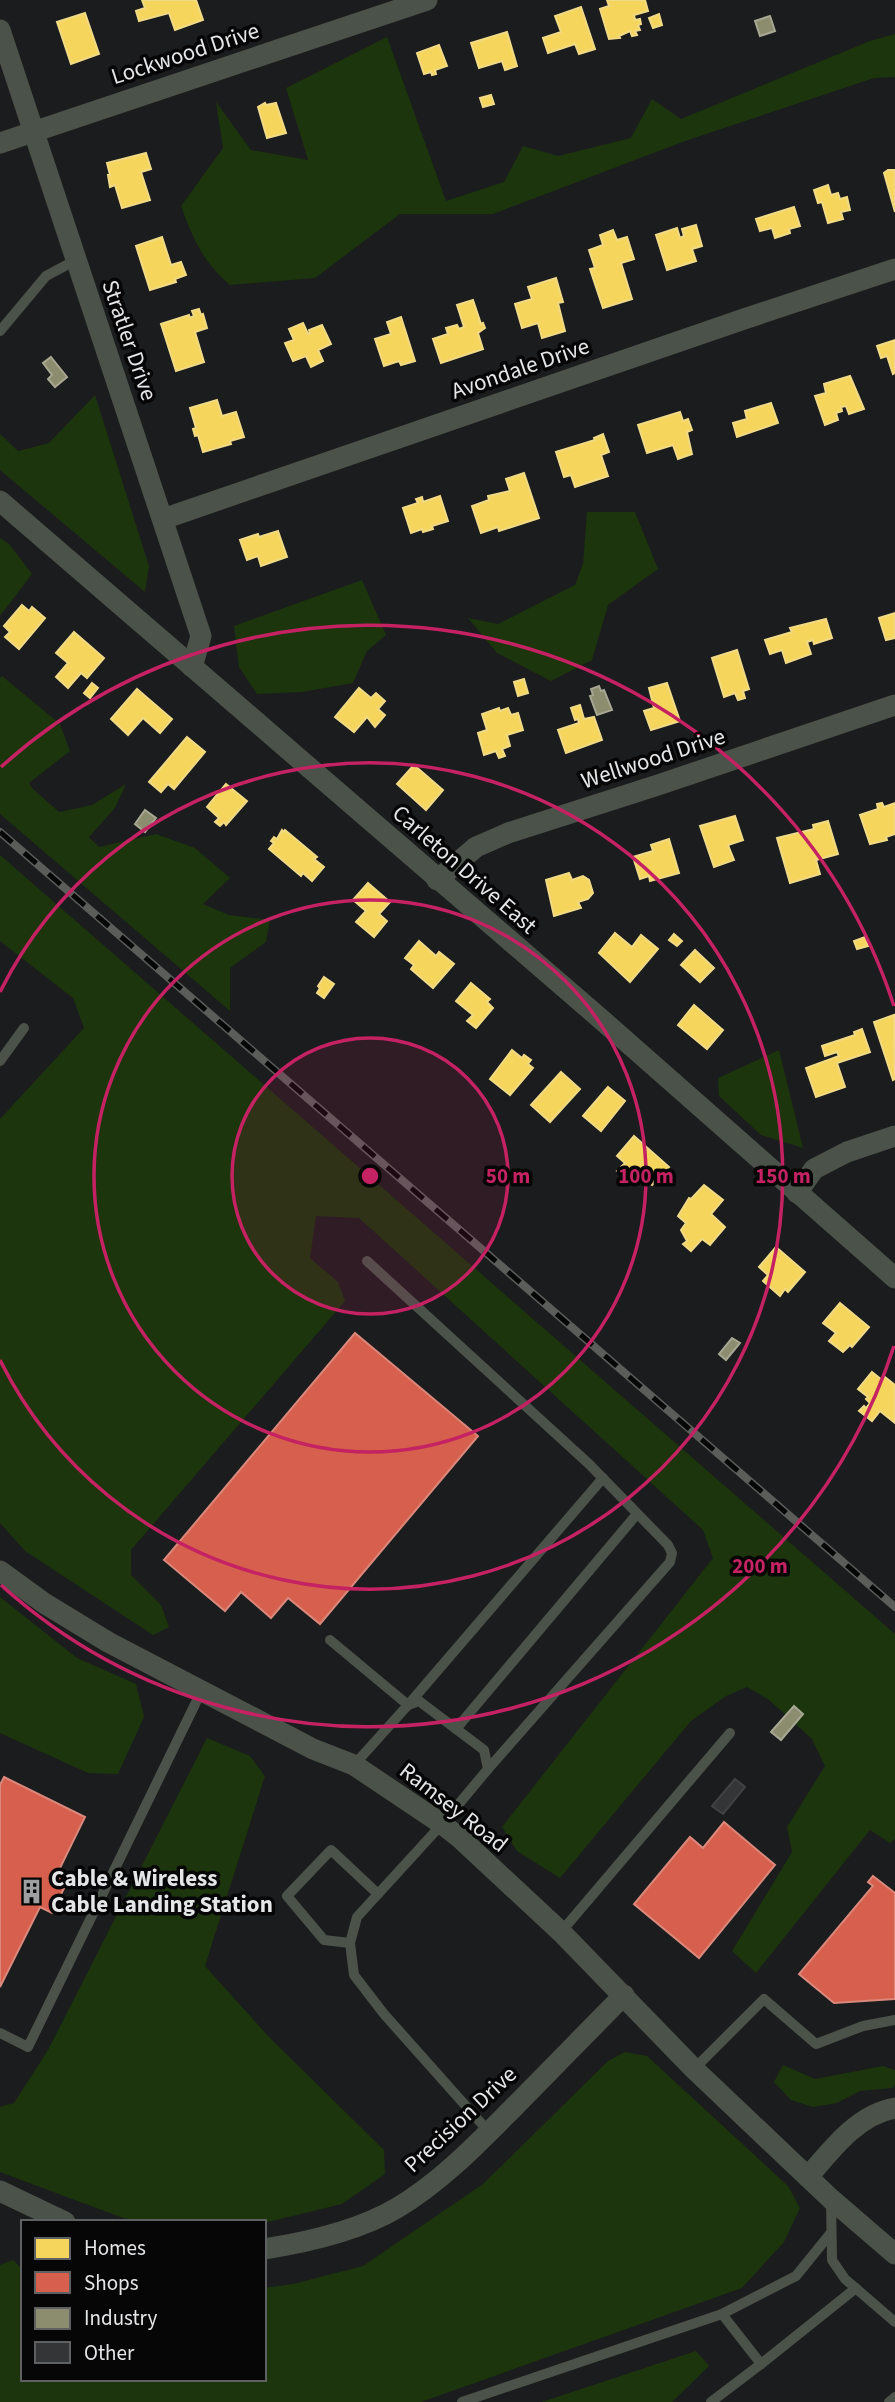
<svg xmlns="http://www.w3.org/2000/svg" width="895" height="2402" viewBox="0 0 895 2402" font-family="'Source Sans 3',sans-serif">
  <rect width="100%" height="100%" fill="#1b1c1d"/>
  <g fill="#1c350d">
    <path d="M895,34V77L874,78L685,141L493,214H400L315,278L230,285C203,262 193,239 181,206L223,148L216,102L251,150L308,160L286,88L387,37L446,201L504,182L523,146L558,156L631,138L652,99L681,119L870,41Z"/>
    <polygon points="95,395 149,566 145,592 0,470 0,434 18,451 49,443"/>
    <polygon points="587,512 635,512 658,569 608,605 592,660 551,681 497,653 468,618 498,624 575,585 583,564"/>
    <polygon points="0,538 9,544 32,574 0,616"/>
    <polygon points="362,580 386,635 367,651 353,683 302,692 257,694 239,667 234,626"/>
    <polygon points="2,676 60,724 70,751 29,783 33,789 59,812 92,805 126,784 115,808 89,837 99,847 156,834 195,848 230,878 203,904 229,915 270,920 266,942 230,968 230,1011 0,814 0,678"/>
    <polygon points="0,855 895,1634 895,1839 890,1843 870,1830 756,1973 732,1951 792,1852 787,1827 825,1766 812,1739 769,1700 747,1687 726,1696 691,1721 560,1878 517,1851 502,1827 713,1558 703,1530 359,1218 316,1216 310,1258 338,1282 345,1301 131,1550 131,1575 161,1605 169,1627 153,1635 25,1551 0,1523 0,1119 84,1028 73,998 0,941"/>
    <polygon points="779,1050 803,1148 761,1135 719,1096 718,1078"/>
    <polygon points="0,1597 77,1658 136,1684 144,1717 118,1774 88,1773 0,1733"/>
    <polygon points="207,1738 250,1756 265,1776 205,1966 270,2038 384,2150 385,2174 342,2204 264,2223 148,2222 123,2218 0,2172 0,2107 14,2103 48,2050"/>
    <polygon points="625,2052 647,2056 788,2186 800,2208 784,2242 742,2288 421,2402 0,2402 0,2265 13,2260 23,2270 23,2379 264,2379 264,2288 293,2284 363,2266 483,2184 608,2061"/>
    <polygon points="783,2065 815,2079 883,2066 895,2070 895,2084 893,2088 860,2091 837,2103 813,2107 791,2100 774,2082"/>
    <polygon points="696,2351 709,2366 672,2402 542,2402"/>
  </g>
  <g fill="#f6d55c" stroke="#f1da86" stroke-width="2">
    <polygon points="142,0 196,0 203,20 175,30 169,13 139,21 136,11 145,8"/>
    <polygon points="607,0 645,0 648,11 634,15 635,20 640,19 641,24 638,25 640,30 635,31 637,35 632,36 630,31 619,36 620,38 609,39 600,9 609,6"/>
    <polygon points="581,7 595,49 579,54 575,44 548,53 543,38 561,32 555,16"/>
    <polygon points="85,13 99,54 71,64 57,22"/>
    <polygon points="659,14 662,25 653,28 649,18"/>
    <polygon points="507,32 517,66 505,70 502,61 479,68 471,43"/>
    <polygon points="439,45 447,66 435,70 436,74 432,75 431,72 424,74 417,53"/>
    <polygon points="491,95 494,104 483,107 480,98"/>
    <polygon points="265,103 266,105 276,103 286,133 267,138 258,107"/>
    <polygon points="146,153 151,169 141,172 150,200 122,208 115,185 110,187 108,175 110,175 107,163"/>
    <polygon points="888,170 895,170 895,212 884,173"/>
    <polygon points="828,185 831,195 838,193 840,199 847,197 850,210 841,212 843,219 828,223 822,202 818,203 814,190"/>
    <polygon points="794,207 800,226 789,229 790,233 775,238 772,228 760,231 756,219"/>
    <polygon points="696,225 702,246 692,249 696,261 667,270 656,235 677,228 680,238 684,236 682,229"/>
    <polygon points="613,230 617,240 627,237 634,259 621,263 632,299 603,308 590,269 595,268 589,250 603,245 600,235"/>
    <polygon points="162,237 171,265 181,262 186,275 175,279 176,282 150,290 136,246"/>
    <polygon points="556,278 563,302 558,303 565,331 542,338 538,323 522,328 515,304 532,299 528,287"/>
    <polygon points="473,300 481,324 483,323 485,328 478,333 483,349 441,363 433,339 448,334 446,328 457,325 459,329 464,327 457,305"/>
    <polygon points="199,309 201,315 203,314 207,328 195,332 204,362 176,371 161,324 189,315 190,318 194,316 192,311"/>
    <polygon points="401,317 415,361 401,365 399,361 384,366 375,339 391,334 387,322"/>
    <polygon points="303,323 308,334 310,333 309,330 322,325 331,344 318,350 323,361 311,367 306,356 293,361 285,343 294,340 289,329"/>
    <polygon points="895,340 895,373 893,374 887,356 881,358 877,346"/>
    <polygon points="850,376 864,409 849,414 846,406 841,407 842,411 836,413 838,420 825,425 815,396 826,393 824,384"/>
    <polygon points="217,400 222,416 236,412 244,437 230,441 231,444 203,452 198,435 195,436 193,429 196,428 190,408"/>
    <polygon points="771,403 778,423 737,437 733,423 747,419 745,411"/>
    <polygon points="680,412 683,421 688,419 692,430 687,432 692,454 678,459 673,445 647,453 638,425"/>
    <polygon points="603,434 609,452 601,455 608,476 575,487 571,475 564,477 556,452 595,440 594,438"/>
    <polygon points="524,473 539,518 499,531 498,527 481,533 472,506 489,500 488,496 510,491 506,479"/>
    <polygon points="440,496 448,521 432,526 433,529 423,532 422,529 411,533 403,508 418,503 416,499 422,497 423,502"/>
    <polygon points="278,531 287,557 261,566 258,556 247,560 240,540 258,534 259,537"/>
    <polygon points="22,605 29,611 32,607 45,618 19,649 5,637 10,632 4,626"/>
    <polygon points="895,613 895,638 886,640 879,618"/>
    <polygon points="826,619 832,638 814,644 813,640 807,642 811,654 786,663 782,650 770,654 765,640 792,632 790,628"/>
    <polygon points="74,632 104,658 87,678 81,673 68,688 56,677 68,663 56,653"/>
    <polygon points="737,650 749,689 743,691 745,698 738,700 735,693 724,697 712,658"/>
    <polygon points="524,679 528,693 518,696 514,682"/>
    <polygon points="92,683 98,688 90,698 84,693"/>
    <polygon points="667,683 680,721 651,730 644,711 654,708 649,688"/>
    <polygon points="359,688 371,698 376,693 385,701 378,709 385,715 375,727 367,717 354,732 335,717"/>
    <polygon points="137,689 172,719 160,733 143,718 128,735 111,719"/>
    <polygon points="580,705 584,719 594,717 602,740 566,753 558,730 579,723 578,719 575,720 571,708"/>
    <polygon points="499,708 500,711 508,708 511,715 518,713 523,730 507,735 510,746 502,749 505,756 499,758 496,751 484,755 478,733 487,730 482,714"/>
    <polygon points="187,737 205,752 174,789 168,784 161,792 149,782"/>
    <polygon points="414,765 443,790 426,810 397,784"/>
    <polygon points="226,784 247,801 226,825 224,822 220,826 215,822 219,818 207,807"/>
    <polygon points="882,803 884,807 895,803 895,834 886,837 887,840 870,844 860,815 878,809 877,804"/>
    <polygon points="735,816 743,840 728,845 734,860 714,867 700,826"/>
    <polygon points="828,821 838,854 816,860 820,874 790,883 777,838 814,829 813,825"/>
    <polygon points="282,830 284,832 285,830 317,857 314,859 324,867 312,881 303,873 301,876 269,849 274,843 271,841 274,837 277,839"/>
    <polygon points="669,839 679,873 650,881 649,876 640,879 633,857 653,851 651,845"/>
    <polygon points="569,873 572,880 583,876 589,880 593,893 588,899 578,902 581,908 554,916 546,880"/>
    <polygon points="368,883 390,902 379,914 387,921 374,937 356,922 366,911 353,900"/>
    <polygon points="615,933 632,947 641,935 658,949 630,982 599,953"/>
    <polygon points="674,934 682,941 677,946 669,940"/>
    <polygon points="865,937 868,946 857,949 854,941"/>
    <polygon points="419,941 436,956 439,952 454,964 433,988 411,969 414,965 405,958"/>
    <polygon points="695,950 714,968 700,982 681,965"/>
    <polygon points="324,977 334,984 324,998 317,993 320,988 318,986"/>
    <polygon points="471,983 490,999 487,1002 493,1008 476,1028 467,1021 473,1015 456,1001"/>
    <polygon points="694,1005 723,1030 707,1049 678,1025"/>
    <polygon points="894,1015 895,1079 893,1080 874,1022"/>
    <polygon points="862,1029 870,1052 837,1063 845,1087 816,1097 806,1068 839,1056 837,1052 825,1056 822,1046 855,1035 854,1032"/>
    <polygon points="512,1050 522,1058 524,1055 531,1060 528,1064 533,1068 510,1095 490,1079"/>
    <polygon points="561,1072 580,1089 550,1122 531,1105"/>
    <polygon points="608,1087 625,1101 601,1131 583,1116"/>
    <polygon points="634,1136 669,1167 652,1185 637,1175 631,1183 617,1171 625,1163 617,1156"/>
    <polygon points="704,1185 723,1200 711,1214 725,1227 710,1245 702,1239 691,1251 683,1244 687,1241 681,1230 686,1223 678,1216 689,1198 691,1199"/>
    <polygon points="776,1247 805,1272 788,1292 785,1289 780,1296 763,1281 768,1275 759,1267"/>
    <polygon points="840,1303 869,1327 852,1347 850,1345 843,1352 829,1341 836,1333 823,1323"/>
    <polygon points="872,1372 882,1380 885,1377 895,1385 895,1423 880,1411 872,1421 859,1411 864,1406 866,1408 870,1403 866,1399 868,1397 858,1389"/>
  </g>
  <g fill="#d6604d" stroke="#da887c" stroke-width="2">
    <polygon points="355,1333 478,1436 320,1624 288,1598 271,1618 241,1592 225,1611 164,1560"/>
    <polygon points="4,1777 85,1817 59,1870 70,1876 52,1913 40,1907 0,1987 0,1785"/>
    <polygon points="724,1822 775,1865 699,1958 634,1904 690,1837 703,1848"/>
    <polygon points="873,1876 895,1893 895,1999 834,2003 799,1974 873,1886 868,1882"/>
  </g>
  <g fill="#8c8c6e" stroke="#a7a793" stroke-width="2">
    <polygon points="770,16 775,31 760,36 755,21"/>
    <polygon points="51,357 67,377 55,387 48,379 52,375 43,363"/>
    <polygon points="599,686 601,691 604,690 612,710 597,715 590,696 593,695 591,689"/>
    <polygon points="145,810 156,818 145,832 135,824"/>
    <polygon points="732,1338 740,1343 726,1360 719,1354"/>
    <polygon points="794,1706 803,1714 781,1740 771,1732"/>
  </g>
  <polygon fill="#343536" stroke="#424243" stroke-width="2" points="735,1779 745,1787 723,1814 712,1806"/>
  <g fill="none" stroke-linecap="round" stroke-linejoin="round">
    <g stroke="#4b5249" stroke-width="10">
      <polyline points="0,331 46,276 76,260"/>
      <polyline points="0,1061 24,1028"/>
      <polyline points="367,1261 589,1464 668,1545 672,1553 670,1562 488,1769"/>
      <polyline points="330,1640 408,1705 603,1478"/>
      <polyline points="456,1729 637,1514"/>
      <polyline points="354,1765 408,1705 419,1701 484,1750 488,1769 442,1824 357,1917 350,1943 354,1975 384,2014 489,2132"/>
      <polyline points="561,1932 730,1733"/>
      <polyline points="350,1943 324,1940 287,1896 331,1850 378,1894"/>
      <polyline points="0,2033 28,2047 201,1692"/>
      <polyline points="694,2069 764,1999 816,2044 863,2026 895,2020"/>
      <polyline points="831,2199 832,2260 845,2279 895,2322"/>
      <polyline points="761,2364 856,2288"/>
      <polyline points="462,2402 722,2314 796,2276 830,2234"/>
      <polyline points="711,2402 761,2364 722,2314"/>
      <polyline points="889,2402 895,2397"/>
    </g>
    <g stroke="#4b5249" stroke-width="21">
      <polyline points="0,30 201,636 192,667"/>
      <polyline points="0,143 427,0"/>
      <polyline points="0,501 602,1020 895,1278"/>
      <polyline points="163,519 744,319 895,269"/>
      <polyline points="437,880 476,847 508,833 658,785 895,705"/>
      <polyline points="797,1193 814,1169 847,1152 895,1136"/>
      <polyline points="0,1571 44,1603 108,1642 313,1749 354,1765 442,1824 460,1838 561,1932 694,2069 831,2199 895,2254"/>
      <path d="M808,2177C831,2150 858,2114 895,2108"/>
      <polyline points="0,2191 65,2222"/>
      <path d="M264,2249C309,2242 358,2231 397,2208C442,2181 478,2143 515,2106C551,2069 588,2032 624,1995"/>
    </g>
    <defs>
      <polyline id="rail" points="0,832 895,1607"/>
    </defs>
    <use href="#rail" stroke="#5b5d5a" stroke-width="8"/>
    <use href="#rail" stroke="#060607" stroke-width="5" stroke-dasharray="16" stroke-linecap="butt"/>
  </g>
  <circle cx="370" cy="1176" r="138" fill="#c42262" fill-opacity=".12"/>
  <g fill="none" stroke="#c42262" stroke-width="3.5">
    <circle cx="370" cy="1176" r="138"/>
    <circle cx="370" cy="1176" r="276"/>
    <path d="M0 992A413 413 0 1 1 0 1360"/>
    <path d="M894 1346A551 551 0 0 1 1 1585M1 767A551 551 0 0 1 894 1006"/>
  </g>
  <defs>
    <symbol id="building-bare" viewBox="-9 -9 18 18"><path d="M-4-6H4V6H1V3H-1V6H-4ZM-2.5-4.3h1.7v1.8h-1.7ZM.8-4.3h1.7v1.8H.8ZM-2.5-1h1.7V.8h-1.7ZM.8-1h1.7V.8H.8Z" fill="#9e9fa1" stroke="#060607" stroke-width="2.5" paint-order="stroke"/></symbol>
  </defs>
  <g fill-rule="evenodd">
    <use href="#building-bare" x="14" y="1874" width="35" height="35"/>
  </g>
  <g text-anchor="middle" stroke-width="7" stroke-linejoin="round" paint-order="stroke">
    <g font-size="23" fill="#e5e6e8" stroke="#060607">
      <text transform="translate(185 53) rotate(-18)" y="8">Lockwood Drive</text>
      <text transform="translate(130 340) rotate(71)" y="8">Stratler Drive</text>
      <text transform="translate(520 368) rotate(-19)" y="8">Avondale Drive</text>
      <text transform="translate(653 758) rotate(-18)" y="8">Wellwood Drive</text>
      <text transform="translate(465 869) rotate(41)" y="8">Carleton Drive East</text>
      <text transform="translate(454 1807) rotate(38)" y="8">Ramsey Road</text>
      <text transform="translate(460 2119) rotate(-43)" y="8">Precision Drive</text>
    </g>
    <g font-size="23" font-weight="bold" fill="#e5e6e8" stroke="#060607" text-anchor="start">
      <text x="51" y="1886">Cable &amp; Wireless<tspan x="51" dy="26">Cable Landing Station</tspan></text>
    </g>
  </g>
  <circle cx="370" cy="1176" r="10" fill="#c42262" stroke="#060607" stroke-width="3.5"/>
  <g font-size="21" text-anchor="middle" font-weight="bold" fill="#c42262" stroke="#060607" stroke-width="7" stroke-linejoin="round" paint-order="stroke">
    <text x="508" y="1183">50 m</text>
    <text x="646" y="1183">100 m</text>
    <text x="783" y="1183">150 m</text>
    <text x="760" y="1573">200 m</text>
  </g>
  <rect x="21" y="2220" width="245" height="161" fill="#060607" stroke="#5f6061" stroke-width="2"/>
  <rect x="35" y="2238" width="35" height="21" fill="#f6d55c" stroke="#5f6061" stroke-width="2"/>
  <text x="84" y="2255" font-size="21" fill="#e5e6e8">Homes</text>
  <rect x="35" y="2272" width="35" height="21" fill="#d6604d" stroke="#5f6061" stroke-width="2"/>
  <text x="84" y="2290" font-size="21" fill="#e5e6e8">Shops</text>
  <rect x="35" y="2308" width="35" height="21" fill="#8c8c6e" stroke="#5f6061" stroke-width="2"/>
  <text x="84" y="2325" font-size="21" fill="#e5e6e8">Industry</text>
  <rect x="35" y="2342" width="35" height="21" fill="#343536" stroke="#5f6061" stroke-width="2"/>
  <text x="84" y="2360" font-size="21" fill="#e5e6e8">Other</text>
</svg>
